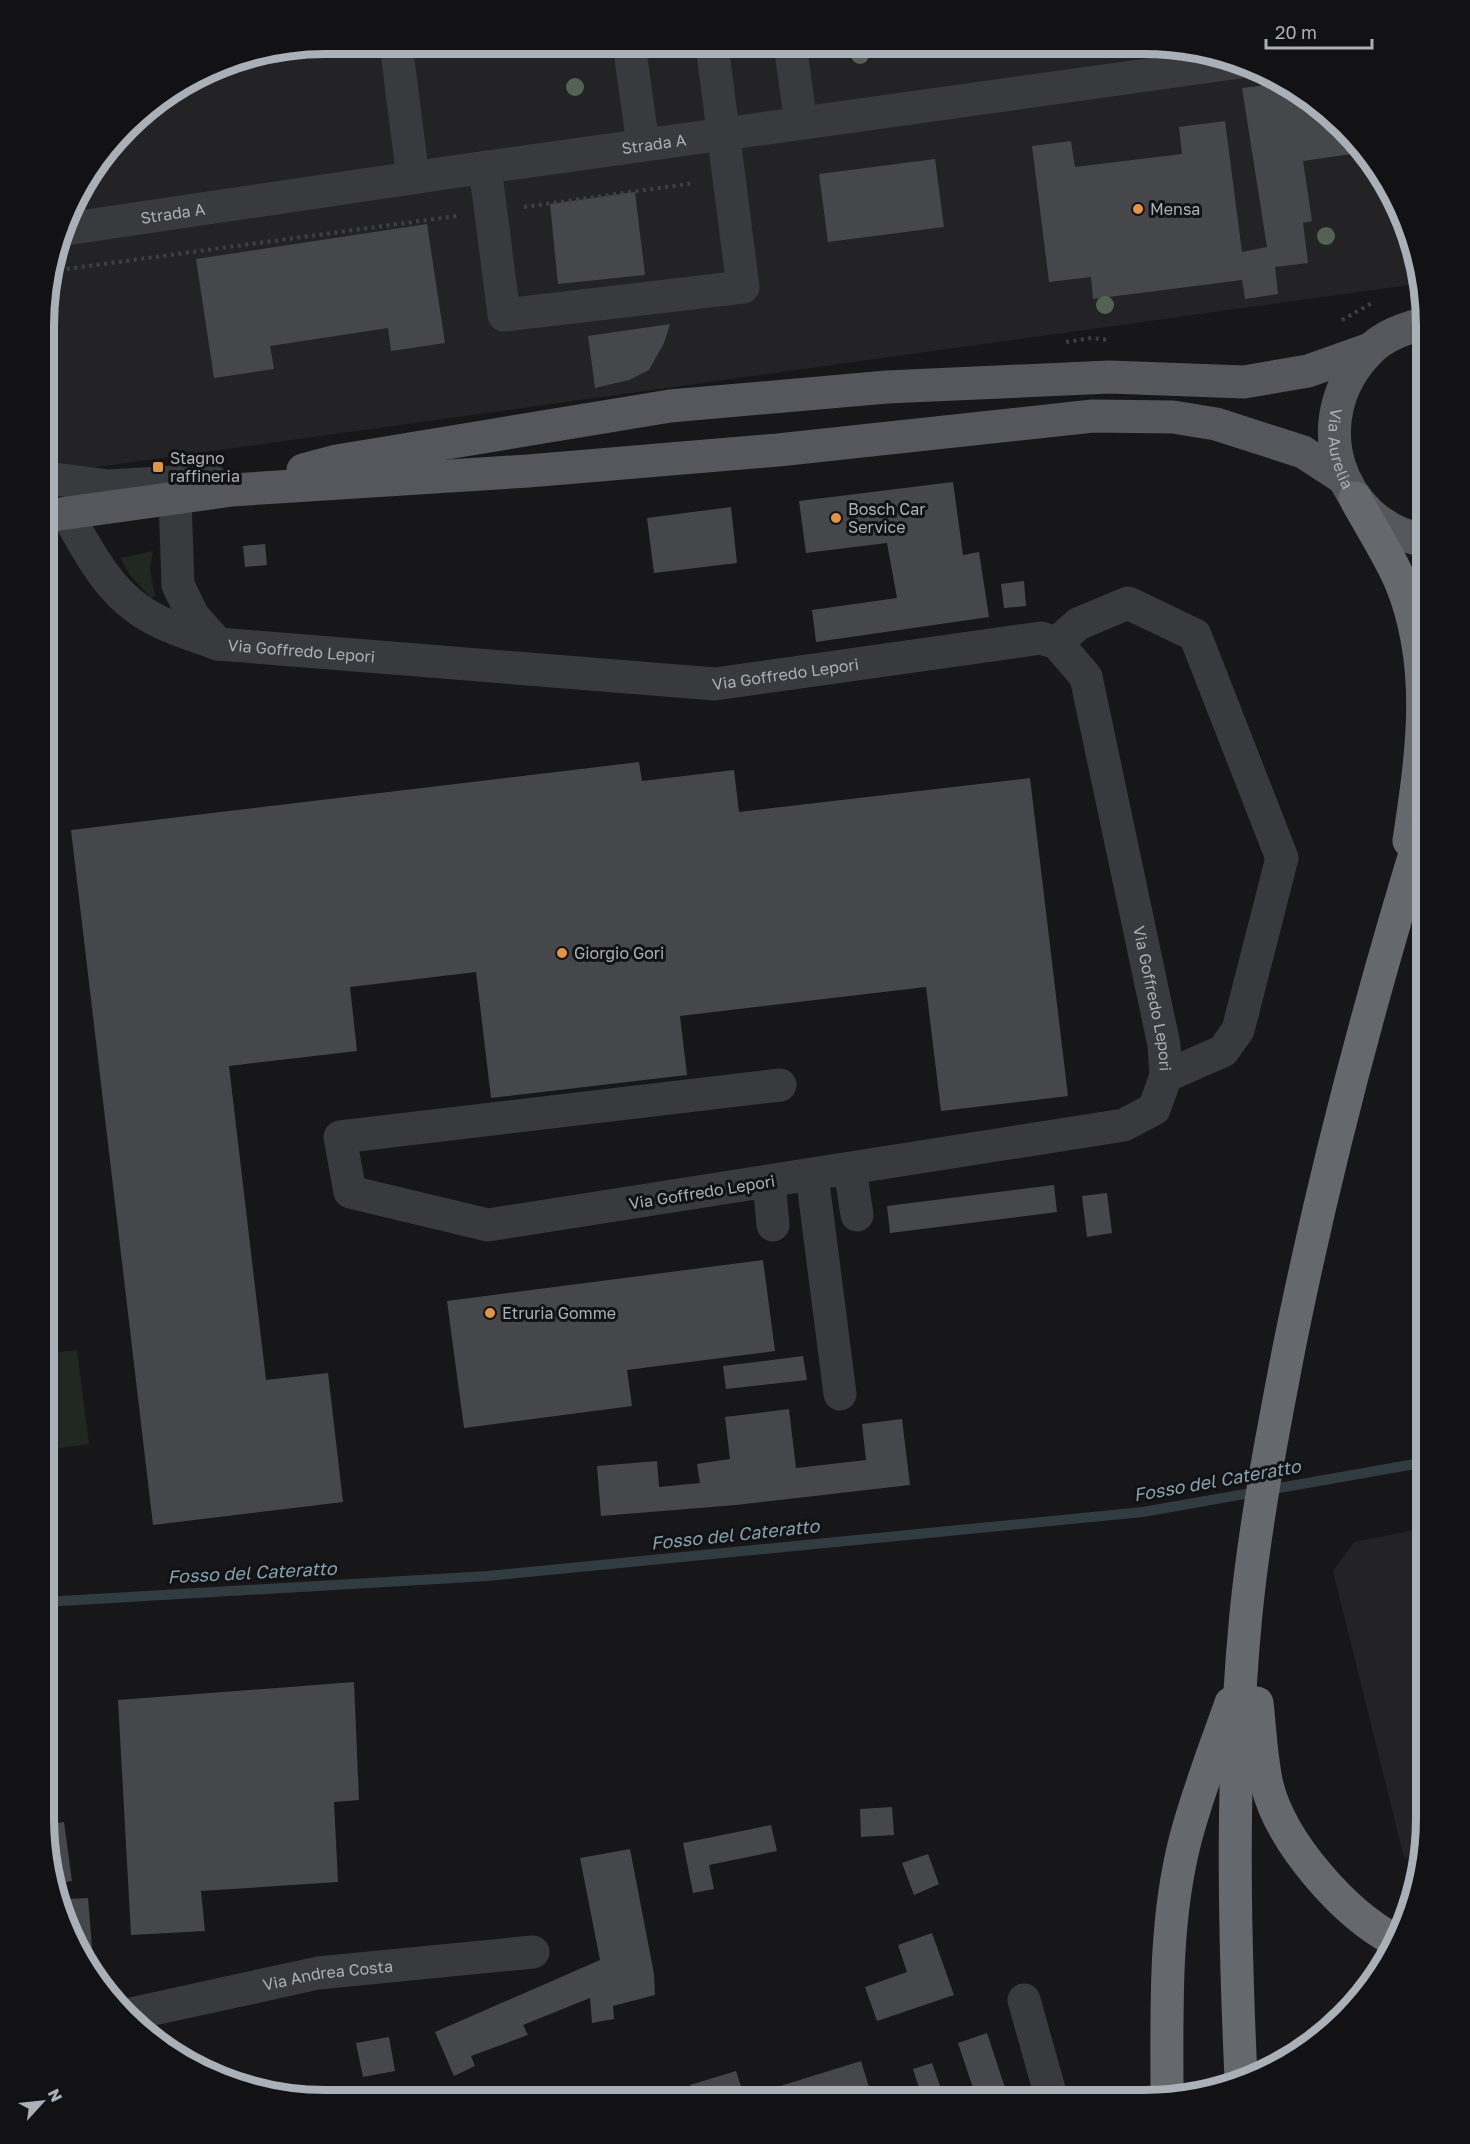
<svg xmlns="http://www.w3.org/2000/svg" width="1470" height="2144" viewBox="0 0 1470 2144" font-family="'Golos Text',sans-serif">
  <rect width="100%" height="100%" fill="#171719"/>
  <g fill="#232326">
    <polygon points="326,44 1181,46 1252,65 1316,102 1397,202 1417,284 46,474 46,289 81,185 140,113 235,59"/>
    <polygon points="1426,1528 1426,1836 1422,1855 1404,1858 1333,1571 1354,1542"/>
  </g>
  <g fill="#212821">
    <polygon points="153,551 150,570 155,595 151,598 130,575 120,558"/>
    <polygon points="77,1350 89,1444 44,1450 44,1354"/>
  </g>
  <g fill="none" stroke-linecap="round" stroke-linejoin="round">
    <polyline stroke="#313c40" stroke-width="10" points="44,1602 488,1576 1143,1512 1426,1462"/>
  </g>
  <g fill="#46474b">
    <polygon points="433,44 531,44 531,45 435,58"/>
    <polygon points="1283,83 1316,102 1358,153 1303,161 1312,221 1303,223 1308,263 1275,267 1278,294 1245,299 1242,280 1093,299 1091,277 1049,282 1032,146 1071,141 1075,167 1182,154 1179,127 1225,121 1242,252 1267,247 1242,88"/>
    <polygon points="935,159 944,227 828,242 819,174"/>
    <polygon points="635,192 645,275 558,284 550,204"/>
    <polygon points="427,224 445,343 391,351 388,328 270,346 274,369 214,378 196,259"/>
    <polygon points="670,324 664,343 649,370 629,380 595,388 588,336"/>
    <polygon points="953,482 963,555 979,552 989,617 816,642 812,610 897,598 887,543 806,553 799,501"/>
    <polygon points="731,507 737,563 654,573 647,518"/>
    <polygon points="265,544 267,565 245,567 243,546"/>
    <polygon points="1024,581 1026,606 1004,608 1001,584"/>
    <polygon points="639,762 642,781 734,770 739,812 1030,778 1068,1096 941,1111 926,987 680,1016 687,1075 491,1098 476,972 350,987 357,1051 229,1066 266,1380 328,1373 343,1502 153,1525 71,830"/>
    <polygon points="1054,1185 1057,1212 890,1233 887,1206"/>
    <polygon points="1107,1193 1112,1233 1087,1237 1082,1196"/>
    <polygon points="763,1260 775,1351 627,1370 632,1406 464,1428 447,1301"/>
    <polygon points="803,1356 807,1380 726,1389 723,1366"/>
    <polygon points="789,1409 796,1468 866,1460 862,1424 902,1419 910,1485 736,1505 601,1516 597,1466 657,1461 659,1487 700,1483 697,1464 730,1459 725,1417"/>
    <polygon points="354,1682 359,1800 334,1802 338,1882 201,1891 205,1931 131,1935 118,1700"/>
    <polygon points="892,1807 894,1835 861,1837 860,1809"/>
    <polygon points="64,1822 72,1881 59,1883 45,1825"/>
    <polygon points="771,1825 777,1851 709,1865 714,1889 693,1893 683,1843"/>
    <polygon points="630,1849 654,1974 655,1995 613,2006 614,2019 592,2023 590,1998 523,2025 528,2035 471,2056 475,2066 454,2076 435,2032 600,1960 580,1858"/>
    <polygon points="928,1854 939,1884 914,1895 902,1863"/>
    <polygon points="88,1898 92,1947 76,1948 73,1944 69,1899"/>
    <polygon points="932,1933 954,1995 877,2021 865,1987 907,1972 898,1945"/>
    <polygon points="987,2033 1009,2100 977,2100 958,2043"/>
    <polygon points="389,2037 395,2071 363,2077 356,2043"/>
    <polygon points="861,2061 873,2100 781,2099 777,2087"/>
    <polygon points="932,2063 945,2100 923,2100 913,2069"/>
    <polygon points="736,2071 745,2099 694,2099 690,2085"/>
  </g>
  <g fill="none" stroke-linecap="round" stroke-linejoin="round">
    <g stroke="#3e4144" stroke-width="4" stroke-dasharray="3 4.5" stroke-linecap="butt">
      <polyline points="524,207 695,183"/>
      <polyline points="52,271 457,216"/>
      <polyline points="1342,320 1372,303"/>
      <polyline points="1066,342 1092,338 1109,340"/>
    </g>
    <g stroke="#383a3d" stroke-width="33">
      <polyline points="396,44 413,178"/>
      <polyline points="629,44 643,145"/>
      <polyline points="790,45 801,123"/>
      <polyline points="485,167 504,315 743,287 712,45"/>
      <path id="s1" d="M66,229L452,172L1240,62"/>
      <polyline points="46,478 109,486 211,480"/>
      <polyline points="175,499 178,585 193,616 218,644"/>
      <path id="s2" d="M67,514C86,547 105,586 138,609C161,626 191,634 218,644L715,684L1041,638L1057,643L1086,677L1164,1045L1166,1076L1154,1109L1124,1125L488,1225L350,1192L340,1137L780,1085"/>
      <polyline points="1057,643 1078,624 1128,603 1195,635 1282,858 1238,1030 1223,1051 1166,1076"/>
      <polyline points="850,1169 857,1215"/>
      <polyline points="812,1175 840,1394"/>
      <polyline points="769,1182 773,1225"/>
      <polyline points="1024,2000 1052,2100"/>
      <path id="s3" d="M126,2015L318,1973L533,1952"/>
    </g>
    <g stroke="#55575c" stroke-width="33">
      <path id="s4" d="M1426,323C1406,328 1384,335 1369,351C1304,416 1335,524 1426,541"/>
      <polyline points="303,470 337,461 670,406 887,387 1110,377 1244,382 1308,371 1370,349"/>
      <polyline points="46,516 232,490 528,471 778,450 1093,416 1173,417 1216,424 1303,452 1343,478"/>
    </g>
    <g stroke="#65696e" stroke-width="33">
      <path d="M1355,498C1370,526 1389,554 1401,583C1435,667 1422,754 1409,841"/>
      <path d="M1257,1703C1260,1729 1261,1758 1267,1785C1281,1842 1344,1914 1396,1941"/>
      <path d="M1241,2078C1234,1925 1231,1767 1246,1614C1255,1524 1272,1436 1289,1348C1325,1169 1372,992 1426,818"/>
      <path d="M1167,2095C1167,2011 1164,1923 1185,1841C1197,1794 1215,1749 1231,1703"/>
    </g>
  </g>
  <g fill="#546253">
    <circle cx="860" cy="55" r="9"/>
    <circle cx="575" cy="87" r="9"/>
    <circle cx="1326" cy="236" r="9"/>
    <circle cx="1105" cy="305" r="9"/>
  </g>
  <g fill="#e19447" stroke="#121214" stroke-width="2">
    <circle cx="1138" cy="209" r="6"/>
    <rect x="152" y="461" width="12" height="12" rx="3"/>
    <circle cx="836" cy="518" r="6"/>
    <circle cx="562" cy="953" r="6"/>
    <circle cx="490" cy="1313" r="6"/>
  </g>
  <g text-anchor="middle" stroke-width="6" stroke-linejoin="round" paint-order="stroke">
    <g font-size="16" fill="#aab0b7" stroke="#121214">
      <text dy="6" stroke="none"><textPath href="#s1" startOffset="594">Strada A</textPath></text>
      <text dy="6" stroke="none"><textPath href="#s1" startOffset="108">Strada A</textPath></text>
      <text dy="6" stroke="none"><textPath href="#s4" startOffset="172">Via Aurelia</textPath></text>
      <text dy="6" stroke="none"><textPath href="#s2" startOffset="291">Via Goffredo Lepori</textPath></text>
      <text dy="6" stroke="none"><textPath href="#s2" startOffset="777">Via Goffredo Lepori</textPath></text>
      <text dy="6" stroke="none"><textPath href="#s2" startOffset="1425">Via Goffredo Lepori</textPath></text>
      <text transform="translate(702 1192) rotate(-9)" y="6">Via Goffredo Lepori</text>
      <text dy="6" stroke="none"><textPath href="#s3" startOffset="206">Via Andrea Costa</textPath></text>
    </g>
    <g font-size="16" fill="#aab0b7" stroke="#121214" text-anchor="start">
      <text x="1150" y="215">Mensa</text>
      <text x="170" y="464">Stagno<tspan x="170" dy="18">raffineria</tspan></text>
      <text x="848" y="515">Bosch Car<tspan x="848" dy="18">Service</tspan></text>
      <text x="574" y="959">Giorgio Gori</text>
      <text x="502" y="1319">Etruria Gomme</text>
    </g>
    <g font-size="18" font-style="italic" fill="#85a2af" stroke="#121214">
      <text transform="translate(1217 1481) rotate(-10)" y="6">Fosso del Cateratto</text>
      <text transform="translate(735 1535) rotate(-6)" y="6">Fosso del Cateratto</text>
      <text transform="translate(252 1573) rotate(-3)" y="6">Fosso del Cateratto</text>
    </g>
  </g>
  <path d="M0 0H1470V2144H0ZM326 54H1144A272 272 0 0 1 1416 326V1818A272 272 0 0 1 1144 2090H326A272 272 0 0 1 54 1818V326A272 272 0 0 1 326 54Z" fill="#121214" fill-rule="evenodd"/>
  <path fill="none" stroke="#aab0b7" stroke-width="8" d="M326 54H1144A272 272 0 0 1 1416 326V1818A272 272 0 0 1 1144 2090H326A272 272 0 0 1 54 1818V326A272 272 0 0 1 326 54Z"/>
  <g transform="translate(42 2102) rotate(63)" stroke="#121214" stroke-width="4.5" paint-order="stroke">
  <path d="M0-4.5L10 22L0 15L-10 22Z" fill="#aab0b7"/>
  <text y="-9" font-size="16" font-weight="bold" text-anchor="middle" fill="#aab0b7">N</text>
  </g>
  <path d="M1266 39v9h106v-9" fill="none" stroke="#aab0b7" stroke-width="3"/>
  <text x="1275" y="39" font-size="18" fill="#aab0b7" stroke="#121214" stroke-width="4.5" paint-order="stroke">20 m</text>
</svg>
